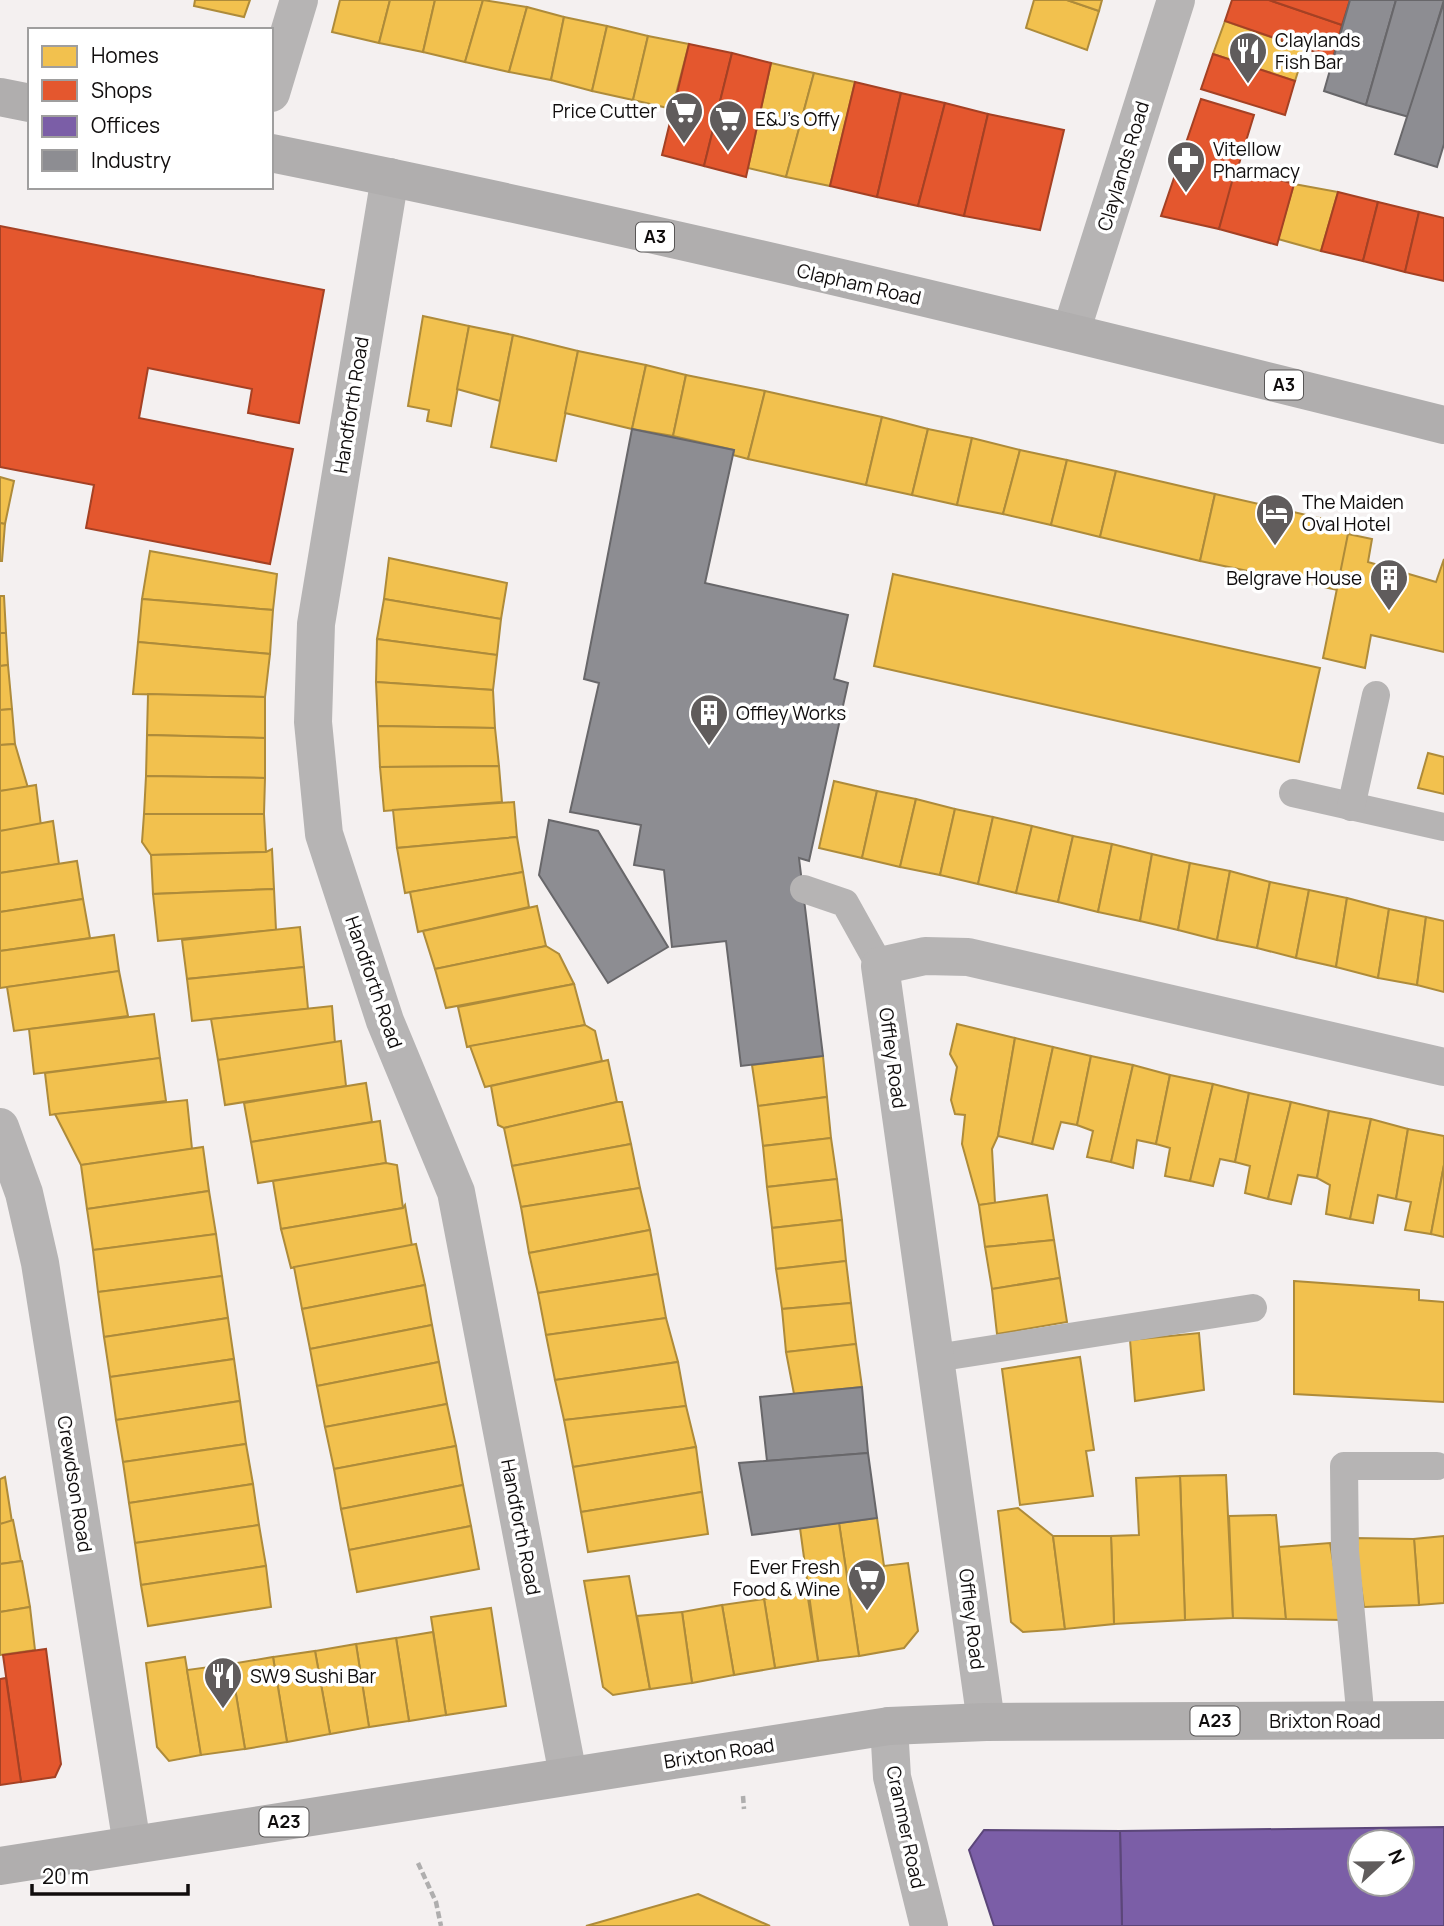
<svg xmlns="http://www.w3.org/2000/svg" width="1444" height="1926" viewBox="0 0 1444 1926" font-family="Manrope,sans-serif">
  <rect width="100%" height="100%" fill="#f4f0f0"/>
  <g fill="#f2c14e" stroke="#ae8b3a" stroke-width="2">
    <polygon points="195,0 250,0 244,17 194,6"/>
    <polygon points="340,0 390,0 379,43 332,32"/>
    <polygon points="390,0 435,0 423,52 379,43"/>
    <polygon points="435,0 483,0 465,62 423,52"/>
    <polygon points="483,0 527,7 509,72 465,62"/>
    <polygon points="1034,0 1067,0 1099,11 1087,50 1026,28"/>
    <polygon points="1067,0 1102,0 1099,11"/>
    <polygon points="527,7 564,17 551,80 509,72"/>
    <polygon points="564,17 607,26 592,91 551,80"/>
    <polygon points="1225,21 1305,49 1295,81 1213,54"/>
    <polygon points="607,26 648,36 633,100 592,91"/>
    <polygon points="648,36 689,44 672,109 633,100"/>
    <polygon points="771,63 814,73 786,177 748,168"/>
    <polygon points="814,73 855,82 830,186 786,177"/>
    <polygon points="1294,184 1338,192 1321,251 1278,239"/>
    <polygon points="423,316 469,326 451,426 427,421 429,410 408,406"/>
    <polygon points="469,326 513,335 500,401 457,389"/>
    <polygon points="513,335 578,351 556,461 491,447"/>
    <polygon points="578,351 646,365 632,429 565,413"/>
    <polygon points="646,365 686,375 673,436 632,429"/>
    <polygon points="686,375 765,391 748,459 733,455 734,450 673,436"/>
    <polygon points="765,391 882,417 866,485 748,459"/>
    <polygon points="882,417 928,429 912,495 866,485"/>
    <polygon points="928,429 972,438 957,505 912,495"/>
    <polygon points="972,438 1020,450 1003,514 957,505"/>
    <polygon points="1020,450 1067,460 1051,525 1003,514"/>
    <polygon points="1067,460 1116,471 1100,537 1051,525"/>
    <polygon points="1116,471 1215,494 1200,561 1100,537"/>
    <polygon points="0,477 14,481 5,524 0,523"/>
    <polygon points="1215,494 1350,525 1338,590 1200,561"/>
    <polygon points="0,523 5,524 2,561 0,561"/>
    <polygon points="1348,534 1372,539 1368,562 1436,582 1444,559 1444,652 1371,635 1365,668 1323,658"/>
    <polygon points="150,551 277,574 273,610 142,599"/>
    <polygon points="389,558 507,583 501,619 384,599"/>
    <polygon points="893,574 1320,668 1299,762 874,666"/>
    <polygon points="0,596 4,596 6,633 0,633"/>
    <polygon points="142,599 273,610 270,654 138,642"/>
    <polygon points="384,599 501,619 497,655 377,639"/>
    <polygon points="0,633 6,633 8,665 0,666"/>
    <polygon points="377,639 497,655 493,690 376,682"/>
    <polygon points="138,642 270,654 265,697 133,694"/>
    <polygon points="8,665 12,709 0,710 0,666"/>
    <polygon points="376,682 493,690 495,728 378,726"/>
    <polygon points="148,694 265,697 265,738 147,735"/>
    <polygon points="12,709 15,744 0,745 0,710"/>
    <polygon points="378,726 495,728 499,766 380,767"/>
    <polygon points="147,735 265,738 265,778 146,776"/>
    <polygon points="15,744 28,788 0,791 0,745"/>
    <polygon points="1428,753 1444,757 1444,794 1418,788"/>
    <polygon points="499,766 502,802 384,811 380,767"/>
    <polygon points="146,776 265,778 264,814 144,814"/>
    <polygon points="834,781 877,791 862,858 819,848"/>
    <polygon points="36,785 41,826 0,831 0,791"/>
    <polygon points="877,791 916,799 900,867 862,858"/>
    <polygon points="916,799 955,809 940,875 900,867"/>
    <polygon points="514,802 517,837 397,848 393,810"/>
    <polygon points="955,809 993,817 978,884 940,875"/>
    <polygon points="144,814 264,814 266,852 151,855 142,842"/>
    <polygon points="993,817 1032,826 1016,893 978,884"/>
    <polygon points="53,821 59,864 0,873 0,831"/>
    <polygon points="1032,826 1073,836 1058,902 1016,893"/>
    <polygon points="1073,836 1112,844 1098,912 1058,902"/>
    <polygon points="517,837 523,872 405,893 397,848"/>
    <polygon points="1112,844 1152,854 1140,921 1098,912"/>
    <polygon points="272,849 274,889 153,894 151,855 266,852"/>
    <polygon points="1152,854 1190,863 1178,930 1140,921"/>
    <polygon points="77,861 83,899 0,912 0,873"/>
    <polygon points="1190,863 1230,871 1217,940 1178,930"/>
    <polygon points="1230,871 1270,882 1257,948 1217,940"/>
    <polygon points="523,872 529,907 418,932 410,892"/>
    <polygon points="1270,882 1309,890 1296,958 1257,948"/>
    <polygon points="274,889 276,930 158,941 153,894"/>
    <polygon points="1309,890 1347,898 1336,967 1296,958"/>
    <polygon points="1347,898 1389,909 1378,978 1336,967"/>
    <polygon points="83,899 90,938 0,951 0,912"/>
    <polygon points="537,906 546,946 435,969 423,931"/>
    <polygon points="1389,909 1426,917 1417,985 1378,978"/>
    <polygon points="1426,917 1444,921 1444,992 1417,985"/>
    <polygon points="300,927 304,967 187,979 182,940"/>
    <polygon points="114,935 119,971 0,988 0,951"/>
    <polygon points="546,946 559,954 574,984 446,1008 435,969"/>
    <polygon points="304,967 308,1009 192,1021 187,979"/>
    <polygon points="119,971 128,1016 14,1031 7,987"/>
    <polygon points="574,984 585,1025 467,1047 458,1007"/>
    <polygon points="332,1006 335,1043 218,1060 211,1019"/>
    <polygon points="154,1014 160,1058 34,1074 29,1029"/>
    <polygon points="957,1024 1015,1038 998,1136 992,1149 995,1203 979,1205 962,1144 965,1115 955,1114 951,1100 957,1067 950,1054"/>
    <polygon points="585,1025 595,1031 602,1061 485,1087 470,1046"/>
    <polygon points="1015,1038 1053,1047 1032,1144 998,1136"/>
    <polygon points="341,1041 346,1086 225,1105 218,1060"/>
    <polygon points="1053,1047 1091,1056 1077,1125 1061,1122 1053,1149 1032,1144"/>
    <polygon points="823,1056 827,1097 758,1106 752,1065"/>
    <polygon points="1091,1056 1133,1065 1111,1162 1087,1157 1093,1131 1077,1125"/>
    <polygon points="160,1058 166,1101 50,1115 45,1073"/>
    <polygon points="608,1060 617,1102 504,1128 498,1125 491,1086"/>
    <polygon points="1133,1065 1170,1075 1156,1144 1137,1140 1133,1168 1111,1162"/>
    <polygon points="1170,1075 1213,1084 1190,1181 1165,1176 1170,1148 1156,1144"/>
    <polygon points="366,1083 372,1122 251,1142 244,1103"/>
    <polygon points="1213,1084 1249,1093 1235,1162 1220,1159 1213,1186 1190,1181"/>
    <polygon points="1249,1093 1291,1102 1268,1199 1245,1193 1250,1166 1235,1162"/>
    <polygon points="827,1097 831,1138 763,1146 758,1106"/>
    <polygon points="187,1100 192,1149 81,1165 55,1114"/>
    <polygon points="617,1102 622,1102 631,1144 512,1166 504,1128"/>
    <polygon points="1291,1102 1329,1111 1317,1178 1298,1175 1291,1204 1268,1199"/>
    <polygon points="1329,1111 1371,1119 1350,1219 1326,1214 1330,1185 1317,1178"/>
    <polygon points="1371,1119 1408,1129 1396,1199 1378,1195 1373,1223 1350,1219"/>
    <polygon points="380,1121 386,1163 258,1183 251,1142"/>
    <polygon points="1408,1129 1444,1136 1444,1165 1431,1234 1405,1230 1411,1202 1396,1199"/>
    <polygon points="831,1138 837,1179 767,1187 763,1146"/>
    <polygon points="631,1144 640,1188 521,1207 512,1166"/>
    <polygon points="203,1147 209,1191 87,1209 81,1165"/>
    <polygon points="386,1163 397,1165 403,1208 281,1229 273,1181"/>
    <polygon points="1444,1165 1444,1237 1431,1234"/>
    <polygon points="837,1179 842,1220 772,1228 767,1187"/>
    <polygon points="640,1188 650,1230 529,1253 521,1207"/>
    <polygon points="209,1191 216,1234 93,1250 87,1209"/>
    <polygon points="1047,1195 1054,1240 985,1247 979,1205"/>
    <polygon points="405,1205 412,1246 291,1268 281,1229 403,1208"/>
    <polygon points="842,1220 846,1261 776,1269 772,1228"/>
    <polygon points="650,1230 658,1274 538,1293 529,1253"/>
    <polygon points="216,1234 222,1276 98,1292 93,1250"/>
    <polygon points="1054,1240 1060,1278 992,1289 985,1247"/>
    <polygon points="416,1244 425,1285 302,1309 294,1267"/>
    <polygon points="846,1261 851,1303 782,1309 776,1269"/>
    <polygon points="658,1274 666,1318 546,1335 538,1293"/>
    <polygon points="222,1276 228,1318 104,1337 98,1292"/>
    <polygon points="1060,1278 1067,1322 997,1334 992,1289"/>
    <polygon points="1294,1281 1419,1290 1419,1300 1444,1302 1444,1402 1294,1394"/>
    <polygon points="425,1285 432,1325 310,1349 302,1309"/>
    <polygon points="851,1303 856,1344 786,1352 782,1309"/>
    <polygon points="228,1318 234,1359 110,1377 104,1337"/>
    <polygon points="666,1318 678,1362 555,1380 546,1335"/>
    <polygon points="432,1325 439,1362 317,1386 310,1349"/>
    <polygon points="1199,1333 1204,1390 1135,1401 1130,1340"/>
    <polygon points="856,1344 862,1387 794,1394 786,1352"/>
    <polygon points="1080,1357 1094,1450 1086,1451 1093,1496 1020,1505 1002,1369"/>
    <polygon points="234,1359 240,1401 116,1420 110,1377"/>
    <polygon points="439,1362 447,1404 325,1427 317,1386"/>
    <polygon points="678,1362 686,1406 564,1420 555,1380"/>
    <polygon points="240,1401 246,1444 123,1462 116,1420"/>
    <polygon points="447,1404 456,1446 334,1469 325,1427"/>
    <polygon points="686,1406 696,1447 573,1467 564,1420"/>
    <polygon points="246,1444 253,1484 129,1503 123,1462"/>
    <polygon points="456,1446 463,1485 341,1509 334,1469"/>
    <polygon points="696,1447 702,1492 581,1512 573,1467"/>
    <polygon points="1226,1475 1233,1618 1185,1620 1180,1476"/>
    <polygon points="1180,1476 1185,1620 1114,1624 1111,1536 1139,1535 1136,1478"/>
    <polygon points="5,1477 12,1522 0,1524 0,1479"/>
    <polygon points="253,1484 259,1525 135,1543 129,1503"/>
    <polygon points="463,1485 471,1526 349,1550 341,1509"/>
    <polygon points="702,1492 708,1534 588,1552 581,1512"/>
    <polygon points="1018,1508 1053,1536 1065,1629 1023,1632 1011,1622 998,1511"/>
    <polygon points="1276,1515 1286,1619 1233,1618 1229,1516"/>
    <polygon points="877,1518 884,1566 908,1563 918,1631 904,1648 859,1656 839,1523"/>
    <polygon points="13,1520 21,1561 0,1564 0,1524"/>
    <polygon points="839,1523 859,1656 818,1661 800,1528"/>
    <polygon points="259,1525 266,1566 141,1585 135,1543"/>
    <polygon points="471,1526 479,1569 357,1592 349,1550"/>
    <polygon points="1053,1536 1111,1536 1114,1624 1065,1629"/>
    <polygon points="1444,1536 1444,1603 1419,1605 1414,1539"/>
    <polygon points="1354,1538 1414,1539 1419,1605 1364,1607"/>
    <polygon points="1330,1543 1343,1620 1286,1619 1279,1547"/>
    <polygon points="22,1561 30,1607 0,1612 0,1564"/>
    <polygon points="266,1566 271,1607 148,1626 141,1585"/>
    <polygon points="629,1576 650,1689 613,1695 603,1687 584,1581"/>
    <polygon points="807,1592 818,1661 775,1668 764,1599"/>
    <polygon points="764,1599 775,1668 734,1675 722,1605"/>
    <polygon points="722,1605 734,1675 692,1683 682,1612"/>
    <polygon points="30,1607 35,1650 0,1655 0,1612"/>
    <polygon points="491,1608 506,1706 446,1715 431,1617"/>
    <polygon points="682,1612 692,1683 650,1689 637,1616"/>
    <polygon points="433,1632 446,1715 409,1721 396,1638"/>
    <polygon points="396,1638 409,1721 369,1727 356,1644"/>
    <polygon points="356,1644 369,1727 330,1734 315,1651"/>
    <polygon points="315,1651 330,1734 287,1742 273,1657"/>
    <polygon points="185,1657 201,1755 169,1761 157,1747 146,1663"/>
    <polygon points="273,1657 287,1742 245,1749 231,1664"/>
    <polygon points="231,1664 245,1749 201,1755 187,1670"/>
    <polygon points="698,1894 770,1926 586,1926"/>
  </g>
  <g fill="#e4572e" stroke="#a44124" stroke-width="2">
    <polygon points="1232,0 1269,0 1342,25 1333,58 1225,21"/>
    <polygon points="1269,0 1350,0 1342,25"/>
    <polygon points="689,44 732,53 704,166 662,155"/>
    <polygon points="732,53 771,63 746,177 704,166"/>
    <polygon points="1213,54 1295,81 1285,115 1201,89"/>
    <polygon points="855,82 901,93 877,197 830,186"/>
    <polygon points="901,93 945,103 918,206 877,197"/>
    <polygon points="1201,99 1254,115 1219,229 1161,216"/>
    <polygon points="945,103 988,114 964,216 918,206"/>
    <polygon points="988,114 1064,130 1040,230 964,216"/>
    <polygon points="1236,167 1294,184 1277,245 1219,229"/>
    <polygon points="1338,192 1378,202 1363,261 1321,251"/>
    <polygon points="1378,202 1419,212 1405,272 1363,261"/>
    <polygon points="1419,212 1444,218 1444,281 1405,272"/>
    <polygon points="0,226 324,290 299,423 248,413 252,389 148,368 139,418 293,449 270,564 86,528 94,485 0,467"/>
    <polygon points="46,1649 61,1764 55,1777 21,1782 3,1655"/>
    <polygon points="6,1678 21,1782 0,1785 0,1679"/>
  </g>
  <g fill="#7b5ea7" stroke="#5b4679" stroke-width="2" fill-rule="evenodd">
    <path d="M1444,1827V1926H1122L1120,1831ZM1360,1842H1402V1884H1360Z"/>
    <polygon points="984,1830 1120,1831 1122,1926 994,1926 969,1850"/>
  </g>
  <g fill="#8d8d92" stroke="#68676a" stroke-width="2">
    <polygon points="1350,0 1396,0 1366,105 1324,91"/>
    <polygon points="1396,0 1444,0 1409,117 1366,105"/>
    <polygon points="1444,2 1444,144 1437,167 1395,154"/>
    <polygon points="632,429 734,450 705,583 848,615 834,679 848,683 809,861 799,858 823,1056 741,1066 726,941 672,947 664,870 634,865 641,825 570,812 599,683 584,679"/>
    <polygon points="549,820 598,831 668,947 608,983 539,875"/>
    <polygon points="862,1387 868,1453 767,1461 760,1397"/>
    <polygon points="868,1453 877,1518 752,1535 739,1463"/>
  </g>
  <g fill="none" stroke-linecap="round" stroke-linejoin="round">
    <g stroke="#afaeae" stroke-width="4.5" stroke-dasharray="7 3.5" stroke-linecap="butt">
      <polyline points="743,1796 744,1809"/>
      <polyline points="418,1863 436,1902 441,1926"/>
    </g>
    <g stroke="#b6b4b4" stroke-width="28">
      <polyline points="1293,793 1444,827"/>
      <polyline points="1351,807 1376,695"/>
      <polyline points="804,889 845,903 880,966"/>
      <polyline points="936,1358 1253,1308"/>
      <polyline points="1361,1721 1345,1551 1344,1466 1437,1466"/>
    </g>
    <g stroke="#b6b4b4" stroke-width="38">
      <polyline points="271,93 299,0"/>
      <polyline points="390,177 316,624 313,722 324,834 385,1021 456,1192 568,1775"/>
      <polyline points="1071,332 1176,0"/>
      <polyline points="0,1127 24,1193 40,1263 132,1845"/>
      <polyline points="986,1722 880,966 925,956 968,957 1444,1067"/>
      <polyline points="889,1726 892,1777 929,1926"/>
    </g>
    <g stroke="#b0aeae" stroke-width="38">
      <polyline points="0,97 30,103"/>
      <path d="M271,153C665,232 1055,328 1444,425"/>
      <polyline points="0,1866 889,1726 986,1722 1444,1720"/>
    </g>
  </g>
  <defs>
    <symbol id="restaurant-pin" viewBox="-11 -11 22 30"><path d="M0 17L-7.5 6A9.5 9.5 0 1 1 7.5 6Z" fill="#605c5c" stroke="#fff"/><path d="M-5-6h1v4h1v-4h1v4h1v-4h1v5L-1.5 .5V6h-2V.5L-5-1ZM5-6V6H3V1.5H1.5Q1.5-4 5-6Z" fill="#fff"/></symbol>
    <symbol id="supermarket-pin" viewBox="-11 -11 22 30"><path d="M0 17L-7.5 6A9.5 9.5 0 1 1 7.5 6Z" fill="#605c5c" stroke="#fff"/><path d="M-6-5.5h2.5l.6 2H6L4.5 2H-2.5L-4.4-4H-6ZM-1.5 3.2a1.3 1.3 0 1 0 .1 0ZM3 3.2a1.3 1.3 0 1 0 .1 0Z" fill="#fff"/></symbol>
    <symbol id="pharmacy-pin" viewBox="-11 -11 22 30"><path d="M0 17L-7.5 6A9.5 9.5 0 1 1 7.5 6Z" fill="#605c5c" stroke="#fff"/><path d="M-2-6h4v4h4v4h-4v4h-4v-4h-4v-4h4Z" fill="#fff"/></symbol>
    <symbol id="hotel-pin" viewBox="-11 -11 22 30"><path d="M0 17L-7.5 6A9.5 9.5 0 1 1 7.5 6Z" fill="#605c5c" stroke="#fff"/><path d="M-6-4.5h1.5V1H6V5H4.5V3h-9V5H-6ZM-4 0a1.8 1.8 0 1 1 3.6 0ZM.5 0V-2.5h3Q6-2.5 6 0Z" fill="#fff"/></symbol>
    <symbol id="building-pin" viewBox="-11 -11 22 30"><path d="M0 17L-7.5 6A9.5 9.5 0 1 1 7.5 6Z" fill="#605c5c" stroke="#fff"/><path d="M-4-6H4V6H1V3H-1V6H-4ZM-2.5-4.3h1.7v1.8h-1.7ZM.8-4.3h1.7v1.8H.8ZM-2.5-1h1.7V.8h-1.7ZM.8-1h1.7V.8H.8Z" fill="#fff"/></symbol>
  </defs>
  <g fill-rule="evenodd">
    <use href="#restaurant-pin" x="1226" y="29" width="44" height="60"/>
    <use href="#supermarket-pin" x="662" y="89" width="44" height="60"/>
    <use href="#supermarket-pin" x="706" y="97" width="44" height="60"/>
    <use href="#pharmacy-pin" x="1164" y="138" width="44" height="60"/>
    <use href="#hotel-pin" x="1253" y="491" width="44" height="60"/>
    <use href="#building-pin" x="1367" y="556" width="44" height="60"/>
    <use href="#building-pin" x="687" y="691" width="44" height="60"/>
    <use href="#supermarket-pin" x="845" y="1556" width="44" height="60"/>
    <use href="#restaurant-pin" x="201" y="1654" width="44" height="60"/>
  </g>
  <g text-anchor="middle" stroke-width="7" stroke-linejoin="round" paint-order="stroke">
    <g fill="#fff" stroke="#585656" stroke-width="2">
      <rect x="636" y="222.5" width="38" height="29" rx="5"/>
      <rect x="1265" y="370.5" width="38" height="29" rx="5"/>
      <rect x="1190.5" y="1706.5" width="49" height="29" rx="5"/>
      <rect x="259.5" y="1807.5" width="49" height="29" rx="5"/>
    </g>
    <g font-size="18" font-weight="bold" fill="#100d0d">
      <text x="655" y="243">A3</text>
      <text x="1284" y="391">A3</text>
      <text x="1215" y="1727">A23</text>
      <text x="284" y="1828">A23</text>
    </g>
    <g font-size="19" fill="#100d0d" stroke="#fff" text-anchor="start">
      <text x="1275" y="47">Claylands<tspan x="1275" dy="22">Fish Bar</tspan></text>
      <text x="657" y="118" text-anchor="end">Price Cutter</text>
      <text x="755" y="126">E&amp;J's Offy</text>
      <text x="1213" y="156">Vitellow<tspan x="1213" dy="22">Pharmacy</tspan></text>
      <text x="1302" y="509">The Maiden<tspan x="1302" dy="22">Oval Hotel</tspan></text>
      <text x="1362" y="585" text-anchor="end">Belgrave House</text>
      <text x="736" y="720">Offley Works</text>
      <text x="840" y="1574" text-anchor="end">Ever Fresh<tspan x="840" dy="22">Food &amp; Wine</tspan></text>
      <text x="250" y="1683">SW9 Sushi Bar</text>
    </g>
    <g font-size="19" fill="#100d0d" stroke="#fff">
      <text transform="translate(1123 166) rotate(-73)" y="7">Claylands Road</text>
      <text transform="translate(859 284) rotate(13)" y="7">Clapham Road</text>
      <text transform="translate(351 405) rotate(-81)" y="7">Handforth Road</text>
      <text transform="translate(374 982) rotate(71)" y="7">Handforth Road</text>
      <text transform="translate(893 1058) rotate(82)" y="7">Offley Road</text>
      <text transform="translate(75 1484) rotate(81)" y="7">Crewdson Road</text>
      <text transform="translate(521 1527) rotate(79)" y="7">Handforth Road</text>
      <text transform="translate(972 1619) rotate(83)" y="7">Offley Road</text>
      <text x="1325" y="1728">Brixton Road</text>
      <text transform="translate(719 1753) rotate(-9)" y="7">Brixton Road</text>
      <text transform="translate(906 1827) rotate(78)" y="7">Cranmer Road</text>
    </g>
  </g>
  <rect x="28" y="28" width="245" height="161" fill="#ffffff" stroke="#9f9e9e" stroke-width="2"/>
  <rect x="42" y="46" width="35" height="21" fill="#f2c14e" stroke="#9f9e9e" stroke-width="2"/>
  <text x="91" y="63" font-size="21" fill="#100d0d">Homes</text>
  <rect x="42" y="80" width="35" height="21" fill="#e4572e" stroke="#9f9e9e" stroke-width="2"/>
  <text x="91" y="98" font-size="21" fill="#100d0d">Shops</text>
  <rect x="42" y="116" width="35" height="21" fill="#7b5ea7" stroke="#9f9e9e" stroke-width="2"/>
  <text x="91" y="133" font-size="21" fill="#100d0d">Offices</text>
  <rect x="42" y="150" width="35" height="21" fill="#8d8d92" stroke="#9f9e9e" stroke-width="2"/>
  <text x="91" y="168" font-size="21" fill="#100d0d">Industry</text>
  <g transform="translate(1381 1863) rotate(68)"><circle r="33" fill="#ffffff" stroke="#9f9e9e" stroke-width="2"/>
  <path d="M0-5L12 26L0 18L-12 26Z" fill="#605c5c"/>
  <text y="-10" font-size="19" font-weight="bold" text-anchor="middle" fill="#100d0d">N</text>
  </g>
  <path d="M32 1884v10h156v-10" fill="none" stroke="#100d0d" stroke-width="3.5"/>
  <text x="42" y="1884" font-size="21" fill="#100d0d" stroke="#ffffff" stroke-width="5" paint-order="stroke">20 m</text>
</svg>
